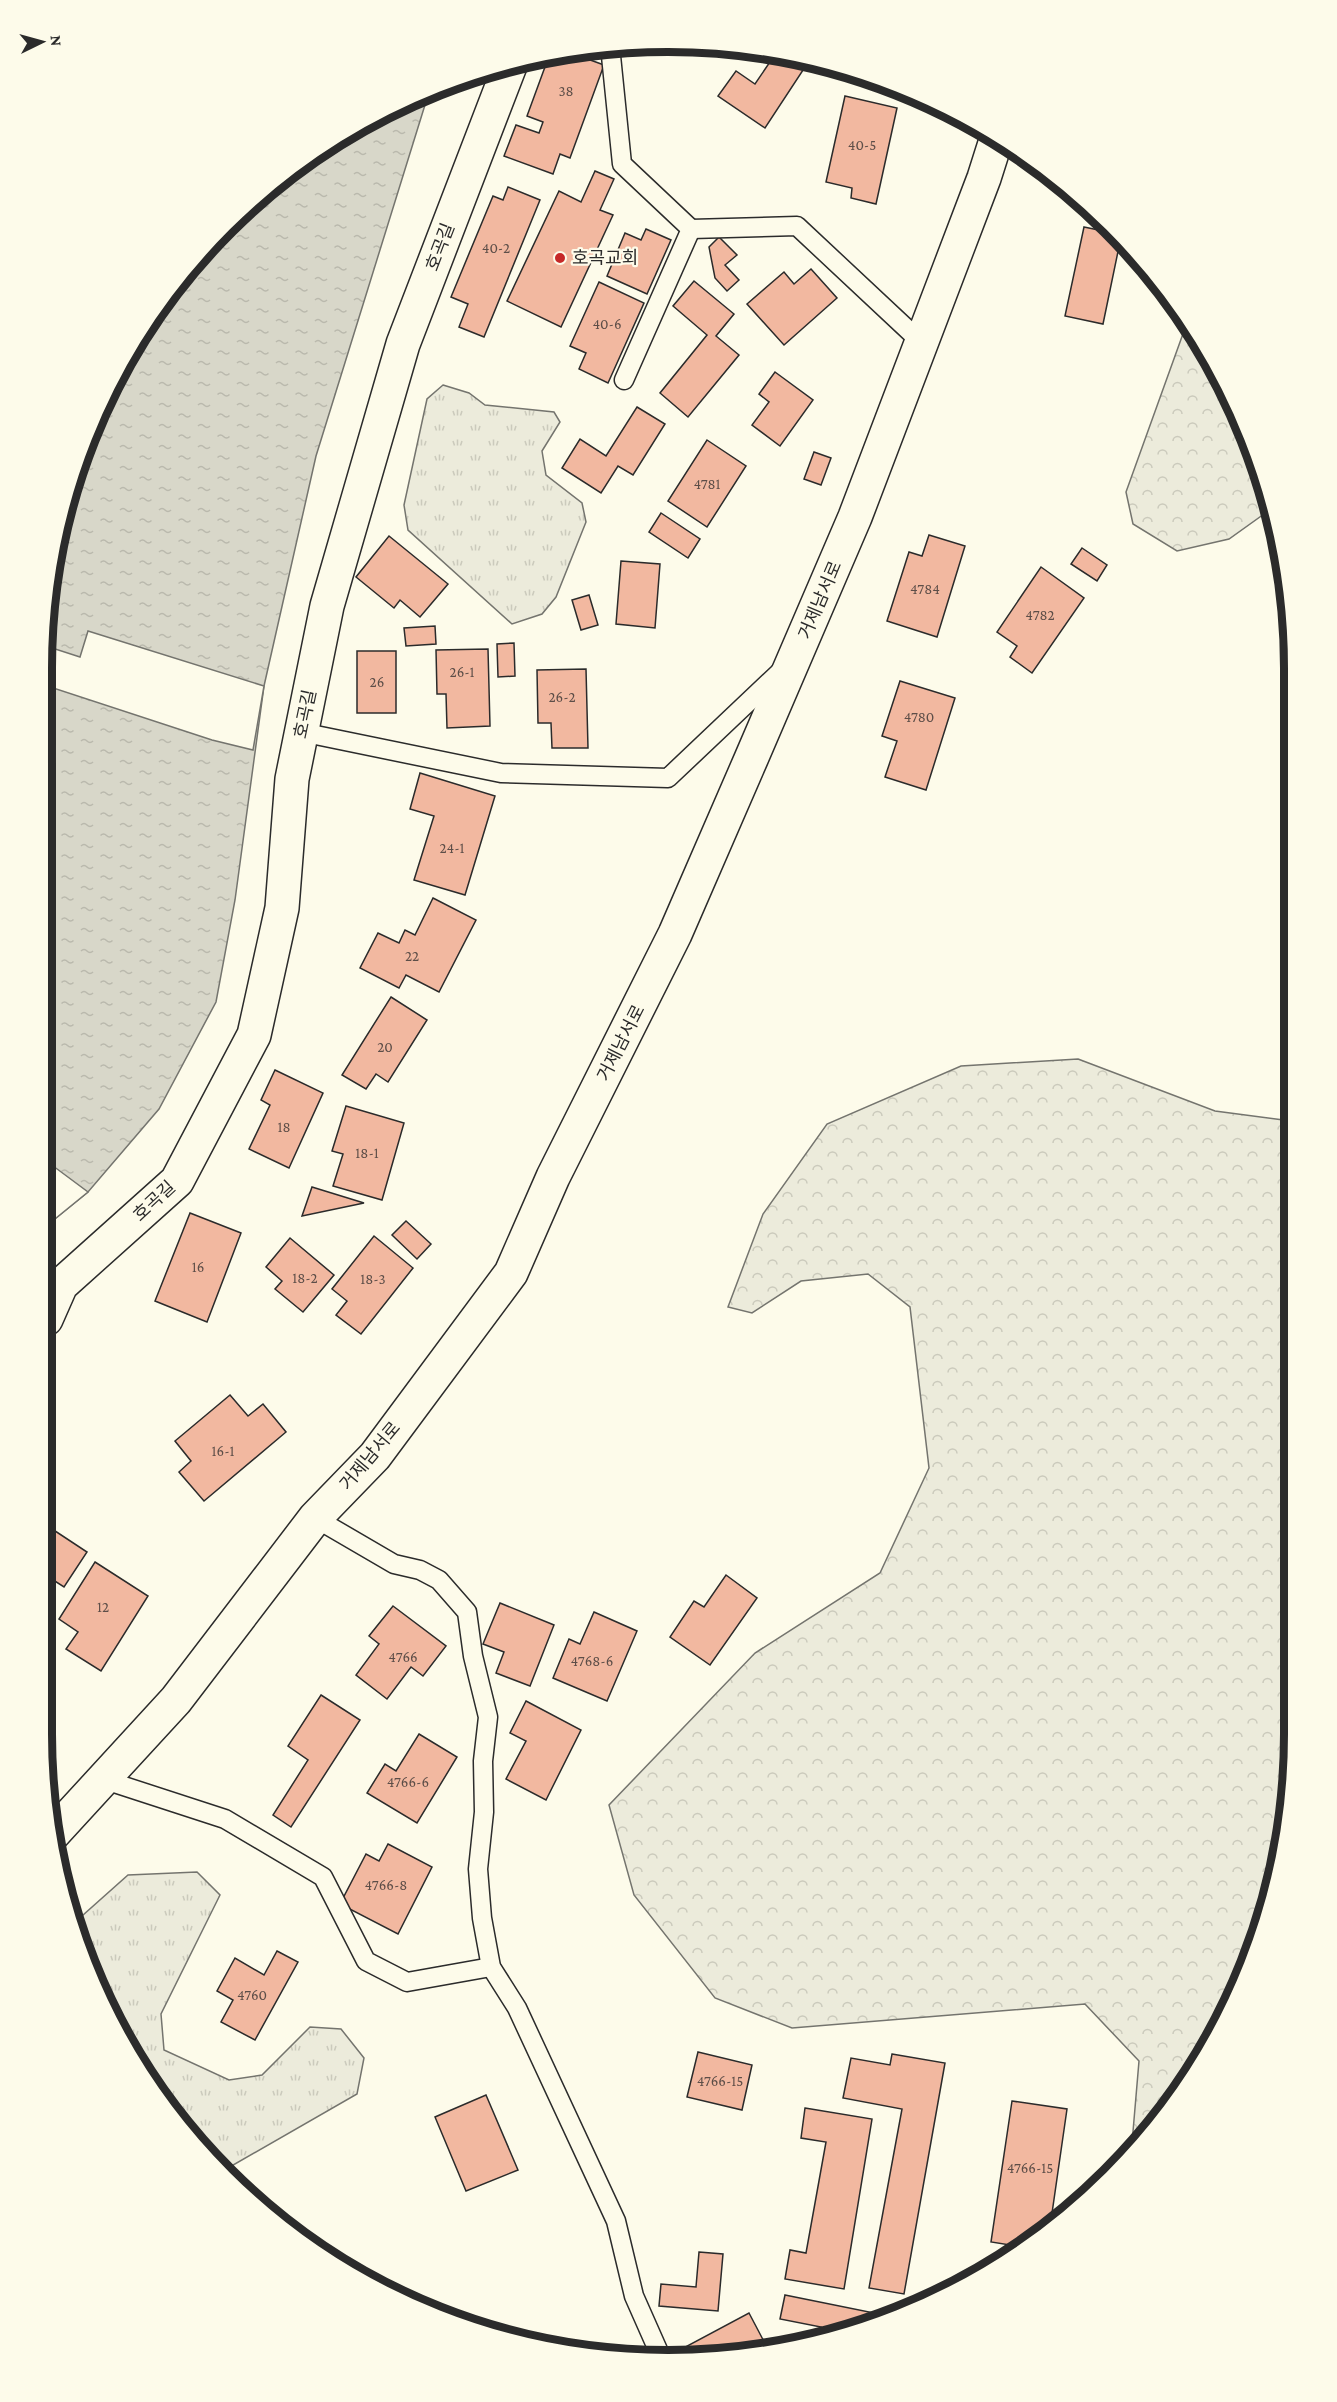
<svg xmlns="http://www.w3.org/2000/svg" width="1337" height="2402" viewBox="0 0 1337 2402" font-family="'Crimson Pro','Noto Sans KR',serif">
  <defs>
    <pattern id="grass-tufts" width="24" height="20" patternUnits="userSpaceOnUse" patternTransform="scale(1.5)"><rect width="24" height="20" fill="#ecebdb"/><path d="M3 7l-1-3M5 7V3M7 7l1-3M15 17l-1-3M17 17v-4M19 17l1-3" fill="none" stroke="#cbcabc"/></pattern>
    <pattern id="forest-crowns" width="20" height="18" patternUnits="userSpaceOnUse" patternTransform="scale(1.5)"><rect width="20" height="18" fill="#ecebdb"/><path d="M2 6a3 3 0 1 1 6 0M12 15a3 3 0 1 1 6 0" fill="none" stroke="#cbcabc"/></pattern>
    <pattern id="water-ripples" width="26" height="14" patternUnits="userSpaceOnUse" patternTransform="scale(1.5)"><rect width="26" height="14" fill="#d8d7c9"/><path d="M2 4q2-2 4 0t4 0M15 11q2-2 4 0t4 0" fill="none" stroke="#bab9ad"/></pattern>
  </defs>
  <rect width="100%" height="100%" fill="#fdfbea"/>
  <g fill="url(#grass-tufts)" stroke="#74746e" stroke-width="1.5">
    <polygon points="443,385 469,393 485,405 554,412 560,422 542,451 546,475 582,503 586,522 556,597 542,614 512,624 408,530 404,505 427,399"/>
    <polygon points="197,1872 220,1895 161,2014 164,2050 229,2080 262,2075 310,2027 341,2029 364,2058 357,2094 228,2168 219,2169 171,2115 107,2011 73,1924 128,1875"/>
  </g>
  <g fill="url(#forest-crowns)" stroke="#74746e" stroke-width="1.5">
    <polygon points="1192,325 1262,467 1271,509 1229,539 1177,551 1133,524 1126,492 1184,331"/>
    <polygon points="1078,1059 1215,1111 1291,1121 1294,1774 1262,1935 1211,2047 1140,2146 1131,2155 1139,2061 1085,2004 792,2028 715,1998 634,1895 609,1805 755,1653 880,1573 929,1468 910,1307 868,1274 801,1281 752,1313 728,1307 763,1214 827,1124 961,1066"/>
  </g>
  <polygon fill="url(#water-ripples)" stroke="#74746e" stroke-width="1.5" points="429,92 316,456 264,686 235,900 216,1002 159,1109 88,1192 45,1227 43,628 63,506 126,355 198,255 287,171 392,106"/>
  <g fill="#fdfbea" stroke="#74746e" stroke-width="1.5">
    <polygon points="88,631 264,686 253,750 212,740 44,685 43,645 80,657"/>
    <polygon points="45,1160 88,1192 45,1227"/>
  </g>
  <g fill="#f2b8a0" stroke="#2b2b2b" stroke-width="1.5">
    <polygon points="571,53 604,65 570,158 560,154 553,174 504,156 516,125 539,133 543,122 527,116 549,56"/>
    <polygon points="776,53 809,61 765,128 718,96 736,71 755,84"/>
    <polygon points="854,72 870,75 894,86 894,89 853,83"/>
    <polygon points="845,96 897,108 876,204 851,198 852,188 826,182"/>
    <polygon points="595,171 614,179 600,210 613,215 561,327 507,301 559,191 581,202"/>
    <polygon points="508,187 540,200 484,337 459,327 468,304 451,297 493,196 503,200"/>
    <polygon points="1084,227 1118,234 1121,237 1103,324 1065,316"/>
    <polygon points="646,229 671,240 647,294 607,276 625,233 641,240"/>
    <polygon points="719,237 737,255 725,265 739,280 727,291 715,278 709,247"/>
    <polygon points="811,269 837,298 784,345 747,304 784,272 794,284"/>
    <polygon points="694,281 734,314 716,336 739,355 688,417 660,393 707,335 673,306"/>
    <polygon points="599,282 644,303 608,383 579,369 586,353 570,346"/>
    <polygon points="775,372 813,400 780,446 752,425 769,402 759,394"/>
    <polygon points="637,407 665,424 633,475 618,466 601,493 562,468 580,439 606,456"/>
    <polygon points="707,440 746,466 707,527 668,501"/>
    <polygon points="814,452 831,458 821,485 804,479"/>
    <polygon points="661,513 700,539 688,558 649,532"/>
    <polygon points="929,535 965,546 937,637 887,621 909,552 922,556"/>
    <polygon points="389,536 448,584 420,617 400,600 394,608 356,577"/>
    <polygon points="1082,548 1107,565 1097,581 1071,564"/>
    <polygon points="621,561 660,564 655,628 616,624"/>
    <polygon points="1041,567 1084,598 1032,673 1010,657 1017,646 997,632"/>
    <polygon points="589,595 598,625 581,630 572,600"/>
    <polygon points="435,626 436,644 406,646 404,628"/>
    <polygon points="514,643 515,676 498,677 497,644"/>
    <polygon points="488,649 490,726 447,728 446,694 437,694 436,650"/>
    <rect x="357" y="651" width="39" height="62"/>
    <polygon points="586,669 588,748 552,748 551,723 538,723 537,670"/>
    <polygon points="900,681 955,698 926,790 885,777 897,741 882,736"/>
    <polygon points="420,773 495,796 465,895 414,880 434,816 410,809"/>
    <polygon points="433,898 476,920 439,992 406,975 399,988 360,968 378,933 399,943 405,930 415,935"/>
    <polygon points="391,997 427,1020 388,1082 376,1074 366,1089 342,1075"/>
    <polygon points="275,1070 323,1093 289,1168 249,1149 270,1105 261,1100"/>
    <polygon points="346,1106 404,1123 382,1200 333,1186 343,1154 332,1151"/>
    <polygon points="312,1187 364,1203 302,1216"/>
    <polygon points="190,1213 241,1233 207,1322 155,1301"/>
    <polygon points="406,1221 431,1244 417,1259 392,1235"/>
    <polygon points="374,1236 413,1268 361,1334 336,1315 347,1301 332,1289"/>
    <polygon points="290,1238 334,1275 303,1312 275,1289 282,1281 266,1267"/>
    <polygon points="230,1395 248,1416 263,1404 286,1432 204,1501 179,1472 191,1461 175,1441"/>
    <polygon points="46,1525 87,1552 64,1587 47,1576"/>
    <polygon points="95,1562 148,1596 101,1671 66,1649 78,1632 59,1619"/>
    <polygon points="726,1575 757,1598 710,1665 670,1637 694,1601 704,1607"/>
    <polygon points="500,1603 554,1625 530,1686 496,1673 504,1652 483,1644"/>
    <polygon points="393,1606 446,1646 423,1676 411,1667 387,1699 356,1675 379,1644 369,1636"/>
    <polygon points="594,1612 637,1631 607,1701 553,1678 569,1639 580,1644"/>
    <polygon points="321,1695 360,1720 291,1827 273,1815 308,1760 288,1746"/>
    <polygon points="526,1701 581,1730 546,1800 506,1779 526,1741 510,1733"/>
    <polygon points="419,1734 457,1757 417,1823 367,1793 385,1764 396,1771"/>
    <polygon points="388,1844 432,1867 398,1934 340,1904 366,1854 379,1861"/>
    <polygon points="277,1951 298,1962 255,2040 221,2022 233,2000 217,1991 235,1958 264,1975"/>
    <polygon points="698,2052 752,2065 742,2110 687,2097"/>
    <polygon points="892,2054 945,2063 904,2294 869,2288 902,2109 843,2098 851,2058 890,2065"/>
    <polygon points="486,2095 518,2170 466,2191 435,2117"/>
    <polygon points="1012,2101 1067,2109 1050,2227 1022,2247 991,2242"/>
    <polygon points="805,2108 872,2119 844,2289 785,2279 790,2250 806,2253 826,2142 801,2138"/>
    <polygon points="699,2252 723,2254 718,2311 659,2306 661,2284 696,2287"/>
    <polygon points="785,2295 889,2316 888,2319 814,2341 821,2327 780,2319"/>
    <polygon points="749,2313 769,2351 709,2359 676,2358 674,2353"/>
  </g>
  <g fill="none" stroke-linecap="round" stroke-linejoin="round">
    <defs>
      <g id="service">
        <polyline points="610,46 622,164 691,229 624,380"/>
        <polyline points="691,229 797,226 922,343"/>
        <polyline points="301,732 501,773 668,778 783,669"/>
        <polyline points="315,1518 394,1564 420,1570 439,1580 467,1612 473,1656 488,1717 483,1761 484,1812 478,1869 482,1918 491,1967 517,2008 616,2221 634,2296 661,2357"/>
        <polyline points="102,1779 225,1819 323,1877 366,1961 407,1982 491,1967"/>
      </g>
      <polyline id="minor" points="46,1319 61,1285 177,1181 254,1035 282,908 292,779 327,606 403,344 511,63"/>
      <polyline id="secondary" points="52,1835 176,1700 315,1518 375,1456 511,1273 553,1177 675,934 751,759 855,517 984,178 997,137"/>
    </defs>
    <use href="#service" stroke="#2b2b2b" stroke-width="21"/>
    <use href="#minor" stroke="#2b2b2b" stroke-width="36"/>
    <use href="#secondary" stroke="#2b2b2b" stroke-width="36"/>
    <use href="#service" stroke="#fdfbea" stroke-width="18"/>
    <use href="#minor" stroke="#fdfbea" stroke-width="33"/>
    <use href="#secondary" stroke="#fdfbea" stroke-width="33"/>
  </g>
  <circle fill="#c62828" stroke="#fdfbea" stroke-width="2" cx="560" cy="258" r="6"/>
  <g text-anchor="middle" stroke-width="4.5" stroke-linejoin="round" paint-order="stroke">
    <g font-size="15" fill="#5d4e48">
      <text x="566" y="96">38</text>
      <text x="862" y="150">40-5</text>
      <text x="496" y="253">40-2</text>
      <text x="607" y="329">40-6</text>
      <text x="707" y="489">4781</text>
      <text x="925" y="594">4784</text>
      <text x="1040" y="620">4782</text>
      <text x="462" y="677">26-1</text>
      <text x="377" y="687">26</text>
      <text x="562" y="702">26-2</text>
      <text x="919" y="722">4780</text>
      <text x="452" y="853">24-1</text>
      <text x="412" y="961">22</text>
      <text x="385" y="1052">20</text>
      <text x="284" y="1132">18</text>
      <text x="367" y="1158">18-1</text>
      <text x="198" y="1272">16</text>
      <text x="305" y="1283">18-2</text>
      <text x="373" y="1284">18-3</text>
      <text x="223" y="1456">16-1</text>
      <text x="103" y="1612">12</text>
      <text x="403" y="1662">4766</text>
      <text x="592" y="1666">4768-6</text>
      <text x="408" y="1787">4766-6</text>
      <text x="386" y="1890">4766-8</text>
      <text x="252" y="2000">4760</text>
      <text x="720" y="2086">4766-15</text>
      <text x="1030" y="2173">4766-15</text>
    </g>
    <g font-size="18" fill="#2b2b2b" stroke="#fdfbea">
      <text transform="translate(440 247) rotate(-69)" y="6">호곡길</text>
      <text transform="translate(820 600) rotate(-67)" y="6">거제남서로</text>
      <text transform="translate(305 714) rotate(-78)" y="6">호곡길</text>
      <text transform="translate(621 1043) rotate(-63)" y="6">거제남서로</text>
      <text transform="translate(154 1201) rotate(-43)" y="6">호곡길</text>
      <text transform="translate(370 1456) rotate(-50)" y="6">거제남서로</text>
    </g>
    <g font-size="18" fill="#2b2b2b" stroke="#fdfbea" text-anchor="start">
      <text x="572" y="264">호곡교회</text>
    </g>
  </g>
  <path d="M0 0H1337V2402H0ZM668 52H668A616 616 0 0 1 1284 668V1734A616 616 0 0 1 668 2350H668A616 616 0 0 1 52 1734V668A616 616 0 0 1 668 52Z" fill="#fdfbea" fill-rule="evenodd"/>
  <path fill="none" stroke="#2b2b2b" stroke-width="8" d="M668 52H668A616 616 0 0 1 1284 668V1734A616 616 0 0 1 668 2350H668A616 616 0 0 1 52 1734V668A616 616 0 0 1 668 52Z"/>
  <g transform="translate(42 42) rotate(85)" stroke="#fdfbea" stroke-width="4.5" paint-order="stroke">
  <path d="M0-4.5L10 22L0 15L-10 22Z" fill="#2b2b2b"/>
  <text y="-9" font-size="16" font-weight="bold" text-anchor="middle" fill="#2b2b2b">N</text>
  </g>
</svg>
